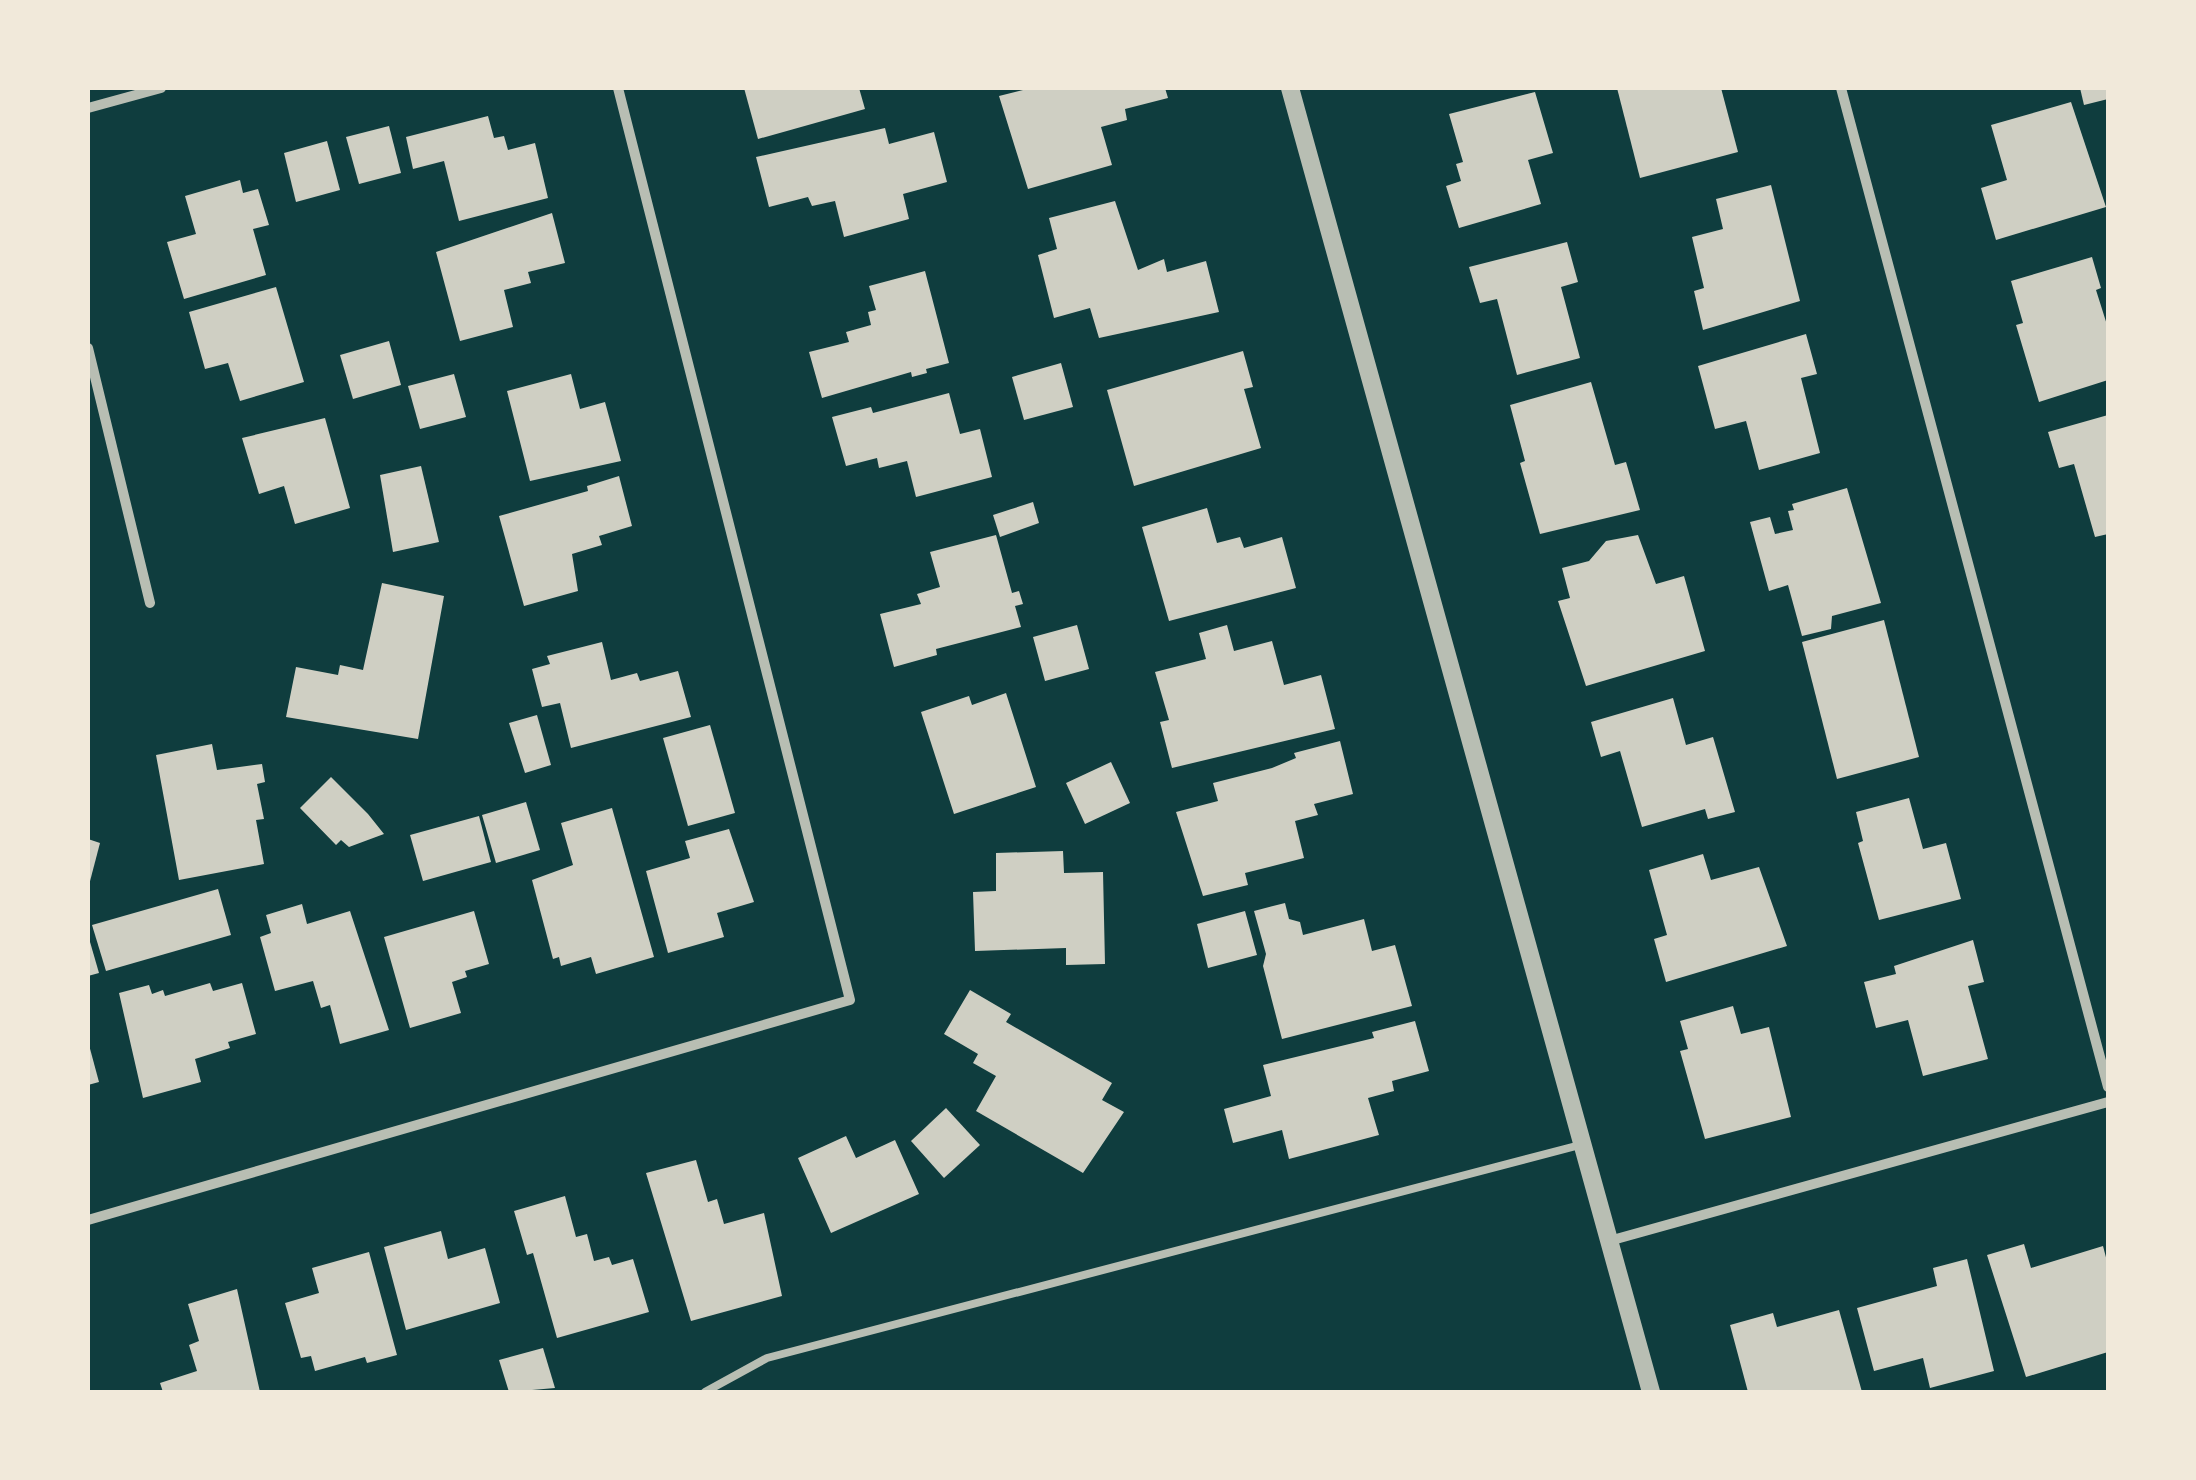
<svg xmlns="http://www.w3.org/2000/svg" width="2196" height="1480" viewBox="0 0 2196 1480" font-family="Manrope,sans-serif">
  <rect width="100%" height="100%" fill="#0f3d3e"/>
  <g fill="#cfcfc3">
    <polygon points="744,88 859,88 865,109 758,139"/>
    <polygon points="1031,88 1165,88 1168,98 1125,109 1127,120 1101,127 1112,165 1028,189 999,96"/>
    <polygon points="1617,88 1721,88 1738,152 1640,178"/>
    <polygon points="2080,88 2108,88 2108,99 2084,105"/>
    <polygon points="1535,92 1553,153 1528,160 1541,204 1459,228 1446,186 1461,181 1456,164 1463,162 1449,114"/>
    <polygon points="2071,102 2106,207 1996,240 1981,188 2007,180 1991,125"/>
    <polygon points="488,116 494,138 504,136 508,150 535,143 548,198 459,221 444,161 413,169 406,137"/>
    <polygon points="389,126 401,173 359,184 346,137"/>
    <polygon points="885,128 889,144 934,132 947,182 903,194 909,219 844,237 835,201 812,206 808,197 769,207 756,157"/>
    <polygon points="327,141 340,190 296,202 284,153"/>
    <polygon points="240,180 243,193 258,189 269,225 253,229 266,275 184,299 167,242 196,234 185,196"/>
    <polygon points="1771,185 1800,301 1703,330 1694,291 1704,288 1692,237 1723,229 1716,199"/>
    <polygon points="1115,201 1138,270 1164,259 1167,272 1206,261 1219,312 1099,338 1090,308 1054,318 1038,255 1057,249 1049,218"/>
    <polygon points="552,213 565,263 528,272 531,283 504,290 513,327 460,341 436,252"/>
    <polygon points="1567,242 1578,282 1561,287 1580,358 1517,375 1497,299 1480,303 1469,267"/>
    <polygon points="2092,257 2101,288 2096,290 2108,328 2108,380 2039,402 2016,325 2023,323 2011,281"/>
    <polygon points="925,271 949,363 926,369 927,373 912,377 911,372 822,398 809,352 849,342 846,332 871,325 868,312 876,310 869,286"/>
    <polygon points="276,287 304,382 240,401 228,363 205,369 189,312"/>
    <polygon points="1806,334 1817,374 1801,378 1820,453 1759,470 1746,421 1715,429 1698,366"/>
    <polygon points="389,341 401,385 353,399 340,355"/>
    <polygon points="1243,351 1253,387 1244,389 1261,448 1134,486 1107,390"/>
    <polygon points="1061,363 1073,407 1024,420 1012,377"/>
    <polygon points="454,374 466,417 420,429 408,386"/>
    <polygon points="571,374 580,409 605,402 621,461 530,481 507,391"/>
    <polygon points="1591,382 1615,465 1626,462 1640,510 1540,534 1520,463 1525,461 1510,405"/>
    <polygon points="949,393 960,434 980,429 992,477 916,497 907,461 879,468 877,458 846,466 832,417 871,407 873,413"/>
    <polygon points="2108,415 2108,534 2095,537 2074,464 2059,468 2048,432"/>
    <polygon points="325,418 350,508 295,524 284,486 259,494 242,438"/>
    <polygon points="421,466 439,542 393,552 380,475"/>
    <polygon points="619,476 632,526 599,536 602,545 572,554 578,591 524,606 499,516 588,491 587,486"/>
    <polygon points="1847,488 1881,603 1832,616 1831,629 1802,636 1788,585 1769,591 1750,522 1770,517 1775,534 1793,530 1788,511 1794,510 1792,504"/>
    <polygon points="1033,502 1039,523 1000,537 993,515"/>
    <polygon points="1207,508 1217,543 1240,537 1244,548 1282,537 1296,588 1169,621 1142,527"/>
    <polygon points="996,535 1012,593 1019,591 1023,604 1015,606 1021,627 936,649 937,655 894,667 880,614 921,604 917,594 940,587 930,552"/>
    <polygon points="1638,535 1656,584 1684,576 1705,651 1586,686 1558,601 1570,598 1562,568 1589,561 1606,541"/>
    <polygon points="382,583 444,596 418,739 286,717 296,667 338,675 340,665 363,670"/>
    <polygon points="1884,620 1919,757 1837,779 1802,642"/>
    <polygon points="1077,625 1089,669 1045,681 1033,637"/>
    <polygon points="1227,625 1234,651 1272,641 1284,685 1321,675 1335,729 1172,768 1160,722 1169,720 1155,672 1206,659 1199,633"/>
    <polygon points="602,642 611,680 637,673 640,681 678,671 691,717 571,748 560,703 542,707 532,669 550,664 547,656"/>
    <polygon points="1006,693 1036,787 954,814 921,712 969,696 972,705"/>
    <polygon points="1673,698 1686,745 1713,737 1735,812 1708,819 1705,809 1642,827 1620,751 1601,757 1591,722"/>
    <polygon points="537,715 551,765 525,773 509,723"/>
    <polygon points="710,725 735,813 688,826 663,738"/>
    <polygon points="1340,741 1353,794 1314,804 1318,815 1295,821 1304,858 1245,873 1248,885 1203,896 1176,812 1218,801 1213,783 1272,768 1296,758 1294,753"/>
    <polygon points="212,744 217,770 262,764 265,782 257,784 264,819 256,820 264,864 179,880 156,755"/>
    <polygon points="1111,762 1130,803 1085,824 1066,783"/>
    <polygon points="331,777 368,814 384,834 349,847 341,840 336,845 300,808"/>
    <polygon points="1909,798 1923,849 1946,843 1961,899 1879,920 1858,843 1863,841 1856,812"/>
    <polygon points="526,802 540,850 496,863 482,815"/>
    <polygon points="612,808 654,957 596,974 591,957 561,966 559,957 553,959 532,880 573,865 561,823"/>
    <polygon points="479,816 491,862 423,881 410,835"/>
    <polygon points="729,829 754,902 717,913 724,937 668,953 646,871 690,858 685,841"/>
    <polygon points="88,839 100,843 89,885 88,885"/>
    <polygon points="1063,851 1064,873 1103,872 1105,964 1066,965 1066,948 975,951 973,892 996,891 996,853"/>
    <polygon points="1703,854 1711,880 1759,867 1787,946 1666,982 1654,939 1667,935 1649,870"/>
    <polygon points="218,889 231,935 106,971 92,925"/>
    <polygon points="1285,903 1289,919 1300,922 1303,935 1364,919 1372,951 1395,945 1412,1006 1282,1039 1263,966 1266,954 1254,911"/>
    <polygon points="302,904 307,924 350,911 389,1030 340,1044 330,1005 321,1008 313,981 275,991 260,937 271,933 266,915"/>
    <polygon points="474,911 489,964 465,971 467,977 452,982 461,1013 410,1028 384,937"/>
    <polygon points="1245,911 1257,955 1208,968 1197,924"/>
    <polygon points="88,935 99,973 88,976"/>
    <polygon points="1973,940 1984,982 1968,986 1988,1059 1923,1076 1908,1020 1876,1028 1864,982 1896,974 1894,966"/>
    <polygon points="210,983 213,991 242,983 256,1034 228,1042 230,1048 195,1059 201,1082 143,1098 119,993 149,985 152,994 163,990 165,996"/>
    <polygon points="970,990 1011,1014 1006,1022 1112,1083 1102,1100 1124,1112 1083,1173 976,1111 996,1076 973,1063 978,1054 944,1034"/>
    <polygon points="1733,1006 1741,1034 1769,1027 1791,1117 1705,1139 1680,1051 1688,1049 1680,1021"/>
    <polygon points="1415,1021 1429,1071 1392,1081 1394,1091 1368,1098 1379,1135 1289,1159 1282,1130 1233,1143 1224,1109 1271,1096 1263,1065 1374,1038 1372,1032"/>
    <polygon points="89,1045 99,1082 88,1085 88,1046"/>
    <polygon points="946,1108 980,1145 944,1178 911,1141"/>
    <polygon points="846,1136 856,1158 895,1140 919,1194 831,1233 798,1158"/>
    <polygon points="696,1160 708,1202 717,1199 724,1224 764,1213 782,1296 691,1321 646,1173"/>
    <polygon points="565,1196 576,1237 587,1234 594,1261 609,1257 612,1265 633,1259 649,1312 557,1338 533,1253 527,1255 514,1211"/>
    <polygon points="441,1231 448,1259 485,1248 500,1303 406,1330 384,1247"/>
    <polygon points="2024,1244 2031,1268 2103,1246 2108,1265 2108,1352 2026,1377 1987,1255"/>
    <polygon points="369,1252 397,1355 367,1363 365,1357 315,1371 311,1356 301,1358 285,1303 319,1293 312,1268"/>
    <polygon points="1967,1259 1994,1371 1930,1388 1923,1358 1874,1371 1857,1308 1937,1286 1933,1268"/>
    <polygon points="237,1289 260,1392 163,1392 160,1383 197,1371 189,1345 199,1341 188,1304"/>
    <polygon points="1839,1310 1862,1392 1748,1392 1730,1325 1773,1313 1777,1327"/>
    <polygon points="543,1348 555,1388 509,1392 499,1360"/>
  </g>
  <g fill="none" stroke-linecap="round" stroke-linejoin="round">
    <polyline stroke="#b8beb3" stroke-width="8" points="705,1392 767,1358 1580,1145"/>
    <g stroke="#b8beb3" stroke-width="10">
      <polyline points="1841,88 2108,1087"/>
      <polyline points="88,108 161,88"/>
      <polyline points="88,348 150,603"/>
      <polyline points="88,1220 850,1000 618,88"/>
      <polyline points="1609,1241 2108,1102"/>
    </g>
    <polyline stroke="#b8beb3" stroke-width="18" points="1290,88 1651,1392"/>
  </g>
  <rect width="2196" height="1480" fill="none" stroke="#f1e9da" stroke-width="180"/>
</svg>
